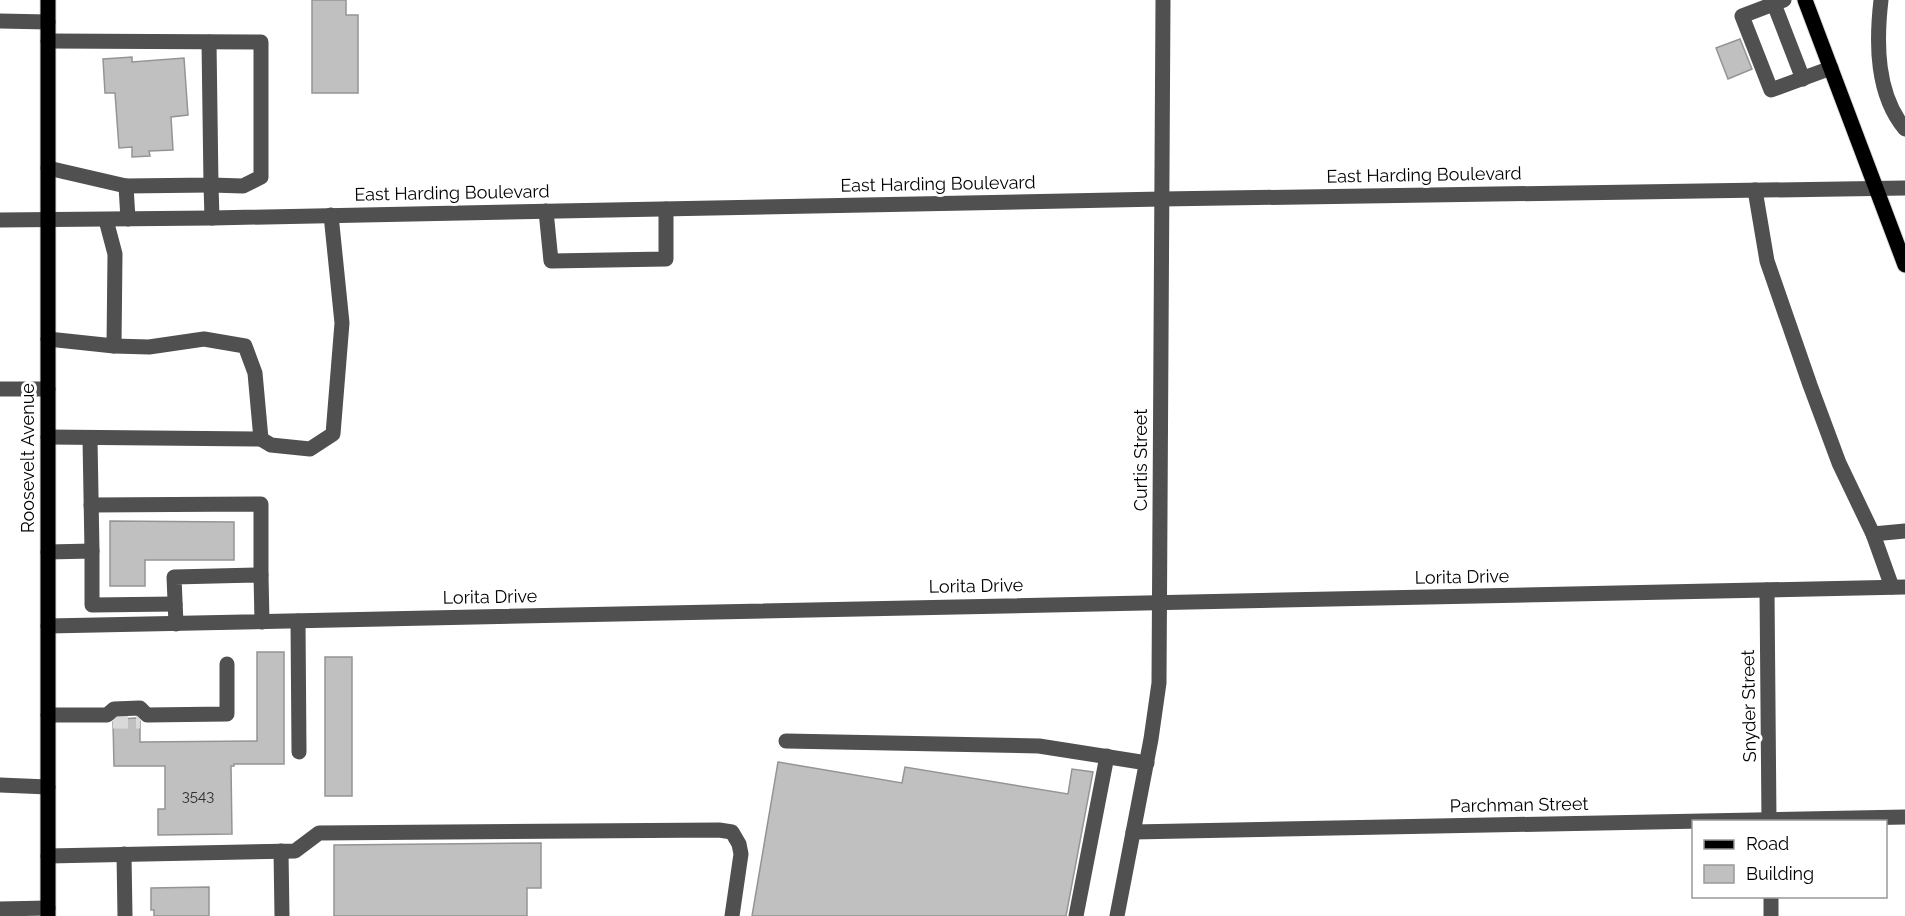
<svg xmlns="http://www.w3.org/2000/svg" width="1905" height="916" viewBox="0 0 1905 916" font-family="Raleway,sans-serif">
  <rect width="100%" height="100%" fill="#fff"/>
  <g fill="#c0c0c0" stroke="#949494" stroke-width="1.5">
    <polygon points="312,0 346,0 346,15 358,15 358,93 312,93"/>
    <polygon points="1740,39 1752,69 1728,79 1716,48"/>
    <polygon points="132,57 132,62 184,58 188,115 171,117 173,150 149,151 150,156 132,157 132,147 119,148 115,93 105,93 103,59"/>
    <polygon points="110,521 234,522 234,560 145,560 145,586 110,586"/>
    <polygon points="257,652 284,652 284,764 234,764 234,766 231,766 232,834 158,835 158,809 165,809 165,766 114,766 113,722 118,719 136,718 140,721 140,742 257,741"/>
    <rect x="325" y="657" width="27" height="139"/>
    <polygon points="778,762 902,783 905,767 1068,794 1072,769 1093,772 1066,916 752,916"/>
    <polygon points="541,843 541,888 527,888 527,916 334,916 334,845"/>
    <polygon points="209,887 209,916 154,916 154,910 151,910 151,888"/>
  </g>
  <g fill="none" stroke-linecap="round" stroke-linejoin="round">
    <polyline stroke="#d9d9d9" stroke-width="15" stroke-dasharray="15 8" stroke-linecap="butt" points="113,721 140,721"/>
    <defs>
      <g id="major">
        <polyline points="48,0 48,916"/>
        <polyline points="1805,0 1905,265"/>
      </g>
    </defs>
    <use href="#major" stroke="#dbdbdb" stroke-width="17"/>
    <g stroke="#505050" stroke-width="15">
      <polyline points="1784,0 1742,16 1771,90 1831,68"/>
      <path d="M1881,0C1876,43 1876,94 1905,129"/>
      <polyline points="1774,4 1803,79"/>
      <polyline points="0,21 48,22"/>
      <polyline points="48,41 261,42 261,177 243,186 211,185 212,218"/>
      <polyline points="48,168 126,186 211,185 209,42"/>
      <polyline points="126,186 128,219"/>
      <polyline points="1755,190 1767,261 1810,385 1839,463 1873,534 1892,587"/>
      <polyline points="546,211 551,261 666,259 666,209"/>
      <polyline points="0,220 212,218 1162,199 1905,188"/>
      <polyline points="106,220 115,254 114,346"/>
      <polyline points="48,339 114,346 149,347 204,339 245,346 255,373 261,439 271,445 310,449 333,434 342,323 331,215"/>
      <polyline points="0,389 48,389"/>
      <polyline points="48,437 261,439"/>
      <polyline points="90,439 92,551"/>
      <polyline points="91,505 261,504 261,575"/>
      <polyline points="1873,534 1905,531"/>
      <polyline points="48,552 92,551 92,605 175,604"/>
      <polyline points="1767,590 1769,822"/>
      <polyline points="298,621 299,752"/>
      <polyline points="176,624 174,577 261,575 262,622"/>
      <polyline points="48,626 1905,587"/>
      <polyline points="48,715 107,715 114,709 140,708 147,715 227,714 227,664"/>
      <polyline points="786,741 1039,746 1147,763"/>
      <polyline points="0,785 48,787"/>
      <polyline points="1133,832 1905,817"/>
      <polyline points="281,851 282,916"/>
      <polyline points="124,854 125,916"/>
      <polyline points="48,856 295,851 319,833 719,830 732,832 739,844 741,854 732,916"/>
      <polyline points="1771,896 1771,916"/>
      <polyline points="0,909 48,908"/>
      <polyline points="1076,916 1107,756"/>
      <polyline points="1117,916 1151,739 1159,683 1163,0"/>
    </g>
    <use href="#major" stroke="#000" stroke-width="15"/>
  </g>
  <g text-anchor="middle" stroke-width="6" stroke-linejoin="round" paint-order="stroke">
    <g font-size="15" fill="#303030">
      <text x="198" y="801">3543</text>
    </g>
    <g font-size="18" fill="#000" stroke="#fff">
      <text transform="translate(1424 175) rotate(-1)" y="6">East Harding Boulevard</text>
      <text transform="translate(938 184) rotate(-1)" y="6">East Harding Boulevard</text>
      <text transform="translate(452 193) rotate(-1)" y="6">East Harding Boulevard</text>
      <text transform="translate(28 458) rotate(-90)" y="6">Roosevelt Avenue</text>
      <text transform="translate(1141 460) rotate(-90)" y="6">Curtis Street</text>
      <text transform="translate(1462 577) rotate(-1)" y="6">Lorita Drive</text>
      <text transform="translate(976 586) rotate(-1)" y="6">Lorita Drive</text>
      <text transform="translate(490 597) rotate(-1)" y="6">Lorita Drive</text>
      <text transform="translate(1749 706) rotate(-91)" y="6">Snyder Street</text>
      <text transform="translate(1519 805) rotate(-1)" y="6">Parchman Street</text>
    </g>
  </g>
  <rect x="1692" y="820" width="195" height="78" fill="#ffffff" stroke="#999999" stroke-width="1.5"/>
  <rect x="1704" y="840" width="30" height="9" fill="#000000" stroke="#999999" stroke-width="1.5"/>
  <text x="1746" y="850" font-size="18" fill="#000000">Road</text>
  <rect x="1704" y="865" width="30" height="18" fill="#c0c0c0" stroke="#999999" stroke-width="1.5"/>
  <text x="1746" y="880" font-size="18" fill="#000000">Building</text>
</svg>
